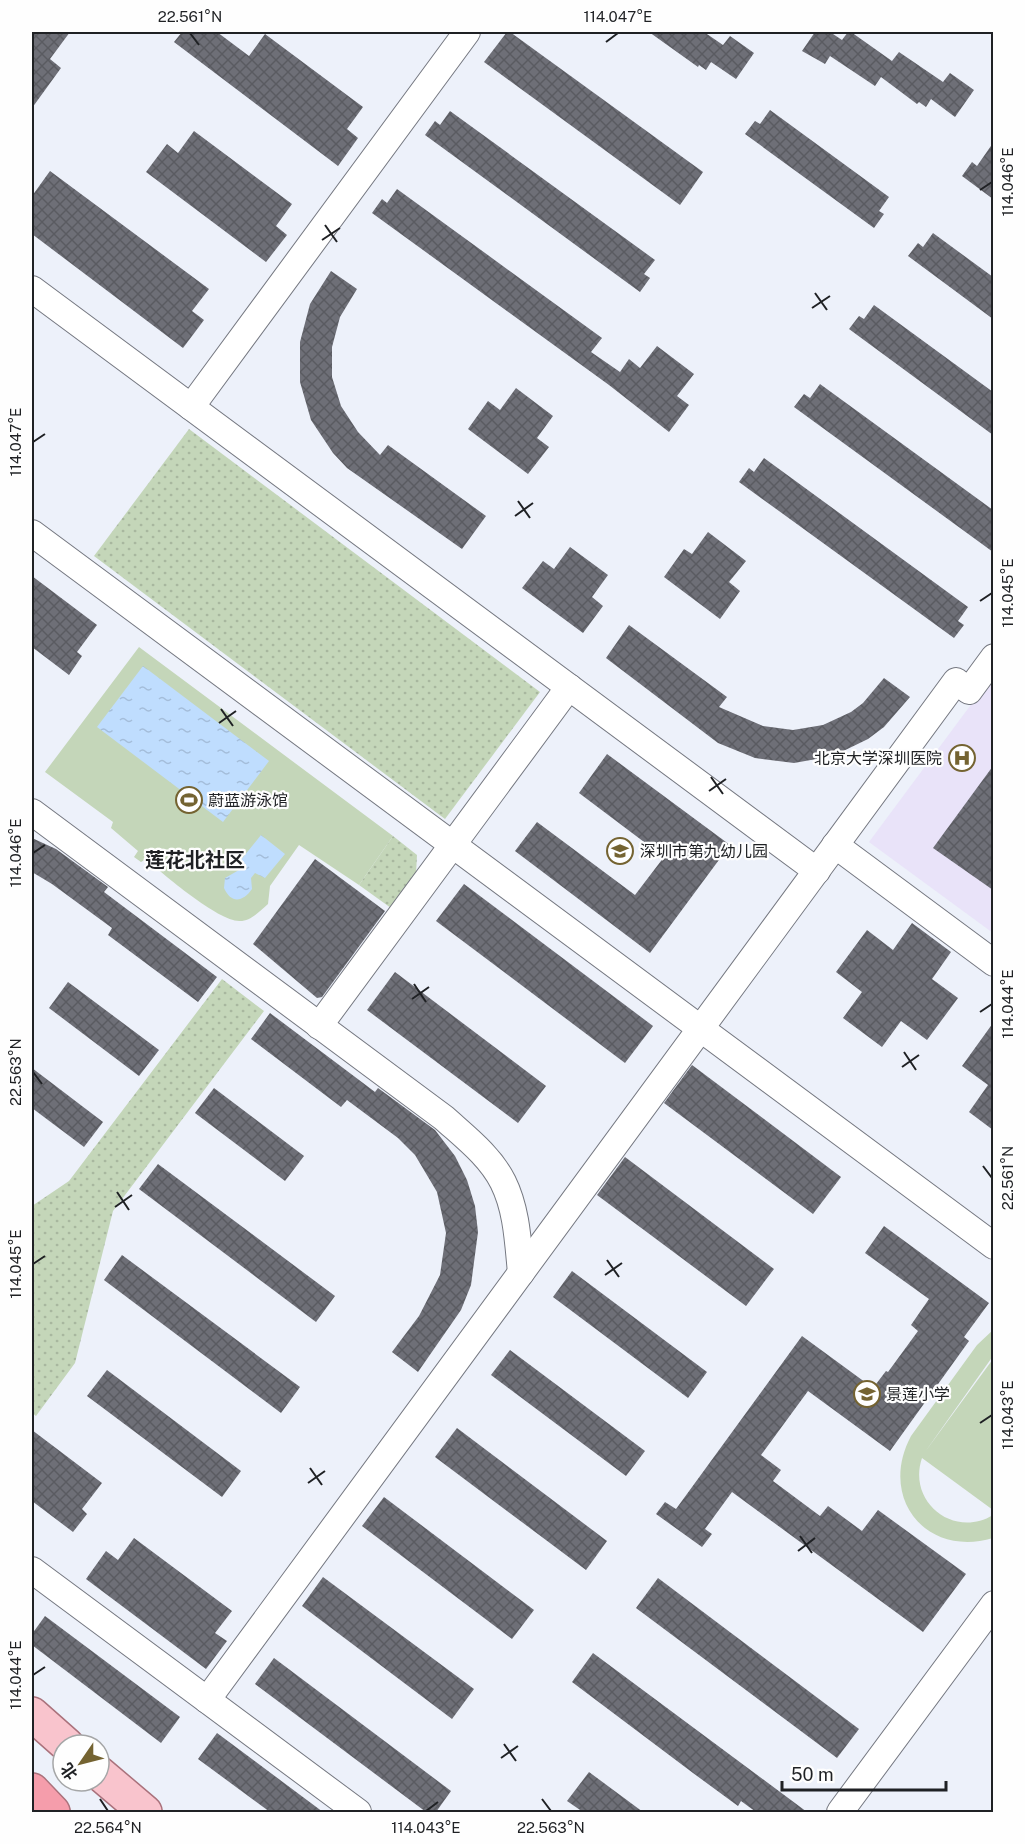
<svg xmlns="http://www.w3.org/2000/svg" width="1025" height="1844" viewBox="0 0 1025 1844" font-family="'Public Sans','Noto Sans SC',sans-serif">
  <defs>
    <pattern id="park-dots" width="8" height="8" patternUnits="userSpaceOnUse" patternTransform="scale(1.5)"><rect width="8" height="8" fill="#c4d6b9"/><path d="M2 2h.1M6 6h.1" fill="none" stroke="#a8b79f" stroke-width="1.8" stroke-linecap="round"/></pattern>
    <pattern id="water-ripples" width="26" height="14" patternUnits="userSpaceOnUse" patternTransform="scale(1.5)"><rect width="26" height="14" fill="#bfddfe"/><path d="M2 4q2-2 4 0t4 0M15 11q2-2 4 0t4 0" fill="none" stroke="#a4bdda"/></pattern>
    <pattern id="building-cross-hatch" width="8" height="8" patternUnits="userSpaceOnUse" patternTransform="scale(1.5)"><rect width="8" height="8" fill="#6e6f77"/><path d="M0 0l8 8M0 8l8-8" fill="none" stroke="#5a5b61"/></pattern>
  </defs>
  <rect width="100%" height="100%" fill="#edf1fa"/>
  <polygon fill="#e9e3f9" points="993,675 993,933 869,842"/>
  <g fill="#c4d6b9">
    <path d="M139,647L393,836L359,885L299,845L270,886L268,904C260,911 251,921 240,921C219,922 163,874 146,859L141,862L134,857L138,851L111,828L113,822L45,772Z"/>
    <path d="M993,1330V1356L925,1452L993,1359V1510L922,1458C907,1502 954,1539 993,1515V1538C926,1558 878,1498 911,1436L977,1345Z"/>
  </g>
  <g fill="url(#park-dots)">
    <polygon points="189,429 540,692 445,819 94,556"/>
    <polygon points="393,836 417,855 416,874 391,908 359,885"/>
    <polygon points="222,979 264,1011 113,1211 75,1363 36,1416 32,1413 32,1206 69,1181"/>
  </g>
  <g fill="url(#water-ripples)">
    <polygon points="143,666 269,761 223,822 97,727"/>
    <path d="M261,835L285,854L265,878L255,873L251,878L252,889C243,902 231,904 224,888L225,878L246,866L240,861Z"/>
  </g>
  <g fill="url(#building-cross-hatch)">
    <polygon points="32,32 70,32 50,59 61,68 32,108"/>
    <polygon points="182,32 217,32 249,56 265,34 363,107 347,129 358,138 338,166 174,42"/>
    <polygon points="507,32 510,32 703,172 680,205 484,62"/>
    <polygon points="649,32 704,32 723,45 730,36 754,53 736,79 711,62 706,70 699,65 698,67"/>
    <polygon points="815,32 830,32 842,40 848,32 851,32 892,61 899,52 943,82 950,73 974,90 955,117 931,99 926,107 919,102 917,104 881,77 875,86 830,56 825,64 802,51"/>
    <polygon points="770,110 889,197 879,211 884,214 874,228 745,134 755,121 760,124"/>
    <polygon points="450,111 655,260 644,274 650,278 640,292 425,135 435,121 440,125"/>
    <polygon points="194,131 292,204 276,226 287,235 266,262 146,172 167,144 178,153"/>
    <polygon points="993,143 993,199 962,176 972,162 977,166"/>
    <polygon points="50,171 209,289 192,311 204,320 183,348 32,234 32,196"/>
    <polygon points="397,189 602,338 591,352 620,372 629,359 640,368 657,346 694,374 677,396 689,405 669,432 609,385 372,213 382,199 387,203"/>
    <polygon points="933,233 993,277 993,319 908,256 918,243 923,247"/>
    <polygon points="331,271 357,289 340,317 332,347 332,377 341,406 358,432 380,455 388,445 486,516 462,549 347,468 333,453 311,420 300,382 300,342 310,304"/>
    <polygon points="874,305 993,392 993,435 849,329 859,316 864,319"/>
    <polygon points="820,384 993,510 993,552 794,407 804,394 810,398"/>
    <polygon points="516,388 553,416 537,438 549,447 528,474 468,429 488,401 500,410"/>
    <polygon points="764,458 968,607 958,621 964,625 954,638 739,482 749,468 754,472"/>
    <polygon points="708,532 746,561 729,582 740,591 720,619 664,577 684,549 692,554"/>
    <polygon points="570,547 608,575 592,597 603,606 583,633 522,588 543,561 554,569"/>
    <polygon points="32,576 97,625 77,652 82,656 69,675 32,647"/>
    <polygon points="629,625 727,697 719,707 763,726 793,730 823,725 851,712 863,703 884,678 910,697 884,727 868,739 833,756 794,763 755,758 718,743 606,658"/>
    <polygon points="607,754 730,845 650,953 515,851 537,822 635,895 664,857 579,793"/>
    <polygon points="993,766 993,890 933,848"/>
    <polygon points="32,838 56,849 108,887 104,892 217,977 198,1002 108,935 112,928 52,884 32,872"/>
    <polygon points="315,859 385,911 322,997 317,998 253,944"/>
    <polygon points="464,884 653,1026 625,1063 436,921"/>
    <polygon points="912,923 951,952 932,979 958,998 927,1040 901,1021 882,1047 843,1018 862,992 836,972 867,930 893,950"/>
    <polygon points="395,972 546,1086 518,1123 367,1010"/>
    <polygon points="68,982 159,1050 139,1076 49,1008"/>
    <polygon points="270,1013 375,1092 378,1088 435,1130 455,1156 467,1180 475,1206 478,1232 471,1285 461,1310 418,1372 392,1352 419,1316 440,1275 446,1233 437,1192 415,1155 398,1138 347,1100 341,1107 251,1039"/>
    <polygon points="993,1023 993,1130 969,1112 988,1085 962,1066"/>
    <polygon points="692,1065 841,1177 813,1214 664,1103"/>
    <polygon points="32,1068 103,1122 84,1147 32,1108"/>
    <polygon points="214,1088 304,1156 285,1181 195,1113"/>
    <polygon points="625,1157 774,1269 746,1306 597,1195"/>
    <polygon points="158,1164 335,1296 316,1322 139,1189"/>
    <polygon points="884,1226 989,1303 964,1337 969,1341 890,1451 808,1391 761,1455 781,1470 773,1481 820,1516 828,1506 862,1531 878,1510 966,1574 923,1632 732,1492 705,1529 712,1534 702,1547 656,1514 665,1502 676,1509 802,1336 873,1388 886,1371 888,1372 918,1331 911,1325 929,1299 865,1253"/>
    <polygon points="122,1255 300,1387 281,1413 104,1280"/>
    <polygon points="572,1271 707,1372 688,1398 553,1297"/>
    <polygon points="510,1350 645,1451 626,1476 491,1375"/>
    <polygon points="107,1370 241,1471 222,1497 87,1396"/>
    <polygon points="457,1428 607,1541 586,1570 435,1457"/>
    <polygon points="32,1430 102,1483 82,1509 87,1514 73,1532 32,1501"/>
    <polygon points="384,1497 534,1610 512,1639 362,1526"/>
    <polygon points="134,1538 232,1611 215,1633 227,1641 206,1669 86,1579 106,1551 118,1560"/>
    <polygon points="323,1577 474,1689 452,1719 302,1606"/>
    <polygon points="658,1578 859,1729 837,1758 636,1608"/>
    <polygon points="45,1616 180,1717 161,1743 32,1645 32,1634"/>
    <polygon points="593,1653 807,1812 756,1812 741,1801 738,1806 693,1773 572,1682"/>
    <polygon points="274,1658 451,1791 436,1812 426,1812 255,1684"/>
    <polygon points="217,1733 323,1812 270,1812 198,1759"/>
    <polygon points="589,1772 643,1812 583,1812 567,1801"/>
  </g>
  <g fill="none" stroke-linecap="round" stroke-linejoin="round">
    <defs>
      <g id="street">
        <polyline points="32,289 817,871"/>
        <polyline points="191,407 467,32"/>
        <polyline points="32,533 994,1246"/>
        <path d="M32,812L444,1118C465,1137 490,1156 503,1182C517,1210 518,1243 521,1273"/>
        <polyline points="835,845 994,963"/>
        <polyline points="319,1026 569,687"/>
        <polyline points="32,1570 358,1812"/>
        <polyline points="207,1700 956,681 969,691 994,657"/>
        <polyline points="840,1812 994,1604"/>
      </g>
      <g id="primary">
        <polyline points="32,1714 67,1745"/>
        <polyline points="99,1773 145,1812"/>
      </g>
      <polyline id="highway" points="32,1790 53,1812"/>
    </defs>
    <use href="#street" stroke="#757881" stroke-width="28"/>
    <use href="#primary" stroke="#aa727c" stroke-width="36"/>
    <use href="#highway" stroke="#aa727c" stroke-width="36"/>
    <use href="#street" stroke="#fff" stroke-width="26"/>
    <use href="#primary" stroke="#f9c4cd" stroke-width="33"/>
    <use href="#highway" stroke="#f59dab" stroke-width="33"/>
  </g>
  <path fill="none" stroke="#1f2124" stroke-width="2" d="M190,33L199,45M606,42L618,33M980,190L992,182M325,225L337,242M322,240L340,228M815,293L827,310M812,308L830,296M33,442L45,434M518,501L530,518M515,516L533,503M980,601L992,593M221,709L233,726M219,723L236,711M711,777L723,794M709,791L726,779M33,853L45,845M414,984L426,1002M412,999L429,987M980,1012L992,1004M904,1052L916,1070M902,1067L919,1055M33,1072L42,1084M983,1166L992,1178M117,1192L129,1210M115,1207L132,1195M607,1260L619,1277M33,1264L45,1256M605,1275L622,1263M980,1423L992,1415M310,1468L322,1485M308,1483L325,1471M800,1536L812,1553M798,1551L815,1538M33,1675L45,1667M504,1744L516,1761M501,1758L518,1746M100,1799L108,1811M542,1799L551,1811M426,1811L438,1802"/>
  <defs>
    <symbol id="hospital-ring" viewBox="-11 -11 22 22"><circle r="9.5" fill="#fefefe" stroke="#746331" stroke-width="1.5"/><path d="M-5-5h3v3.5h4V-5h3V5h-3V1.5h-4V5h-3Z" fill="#746331"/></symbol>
    <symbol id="stadium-ring" viewBox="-11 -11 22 22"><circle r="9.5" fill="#fefefe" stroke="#746331" stroke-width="1.5"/><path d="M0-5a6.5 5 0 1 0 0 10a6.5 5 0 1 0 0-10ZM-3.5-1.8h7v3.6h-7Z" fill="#746331"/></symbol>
    <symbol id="school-ring" viewBox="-11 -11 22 22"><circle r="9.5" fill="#fefefe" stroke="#746331" stroke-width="1.5"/><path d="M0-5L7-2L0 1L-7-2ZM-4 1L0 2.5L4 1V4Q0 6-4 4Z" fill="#746331"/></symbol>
  </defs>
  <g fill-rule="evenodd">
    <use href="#hospital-ring" x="947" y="743" width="30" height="30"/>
    <use href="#stadium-ring" x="174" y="785" width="30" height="30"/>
    <use href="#school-ring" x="605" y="836" width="30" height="30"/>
    <use href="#school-ring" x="852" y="1379" width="30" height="30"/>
  </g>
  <g text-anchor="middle" stroke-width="4.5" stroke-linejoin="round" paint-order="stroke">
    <g font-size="16" fill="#1f2124" stroke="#fefefe" text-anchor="start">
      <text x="942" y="764" text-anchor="end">北京大学深圳医院</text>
      <text x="208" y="806">蔚蓝游泳馆</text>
      <text x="640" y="857">深圳市第九幼儿园</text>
      <text x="886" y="1400">景莲小学</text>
    </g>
    <g font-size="20" font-weight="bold" fill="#1f2124" stroke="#fefefe">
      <text x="195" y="867">莲花北社区</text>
    </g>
  </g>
  <rect width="1025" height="1844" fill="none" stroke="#fefefe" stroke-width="66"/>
  <g transform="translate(81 1763) rotate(235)"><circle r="28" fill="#fefefe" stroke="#a5a6a7" stroke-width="1.5"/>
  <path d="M0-4.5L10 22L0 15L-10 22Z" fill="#746331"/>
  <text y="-9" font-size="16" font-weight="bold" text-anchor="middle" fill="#1f2124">北</text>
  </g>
  <path d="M782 1781v9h164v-9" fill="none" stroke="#1f2124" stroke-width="3"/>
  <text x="791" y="1781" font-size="18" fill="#1f2124" stroke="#fefefe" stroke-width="4.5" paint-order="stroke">50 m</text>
  <rect x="33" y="33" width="959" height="1778" fill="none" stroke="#1f2124" stroke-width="2"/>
  <g font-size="15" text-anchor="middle" fill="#1f2124">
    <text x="190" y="22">22.561°N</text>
    <text x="618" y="22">114.047°E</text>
    <text transform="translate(1008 182) rotate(-90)" y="5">114.046°E</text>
    <text transform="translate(16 442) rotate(-90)" y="5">114.047°E</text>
    <text transform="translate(1008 593) rotate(-90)" y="5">114.045°E</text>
    <text transform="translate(16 853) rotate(-90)" y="5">114.046°E</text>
    <text transform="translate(1008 1004) rotate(-90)" y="5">114.044°E</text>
    <text transform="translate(16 1072) rotate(-90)" y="5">22.563°N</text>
    <text transform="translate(1008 1178) rotate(-90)" y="5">22.561°N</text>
    <text transform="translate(16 1264) rotate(-90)" y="5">114.045°E</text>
    <text transform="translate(1008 1415) rotate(-90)" y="5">114.043°E</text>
    <text transform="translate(16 1675) rotate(-90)" y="5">114.044°E</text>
    <text x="108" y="1833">22.564°N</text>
    <text x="426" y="1833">114.043°E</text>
    <text x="551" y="1833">22.563°N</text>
  </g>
</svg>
